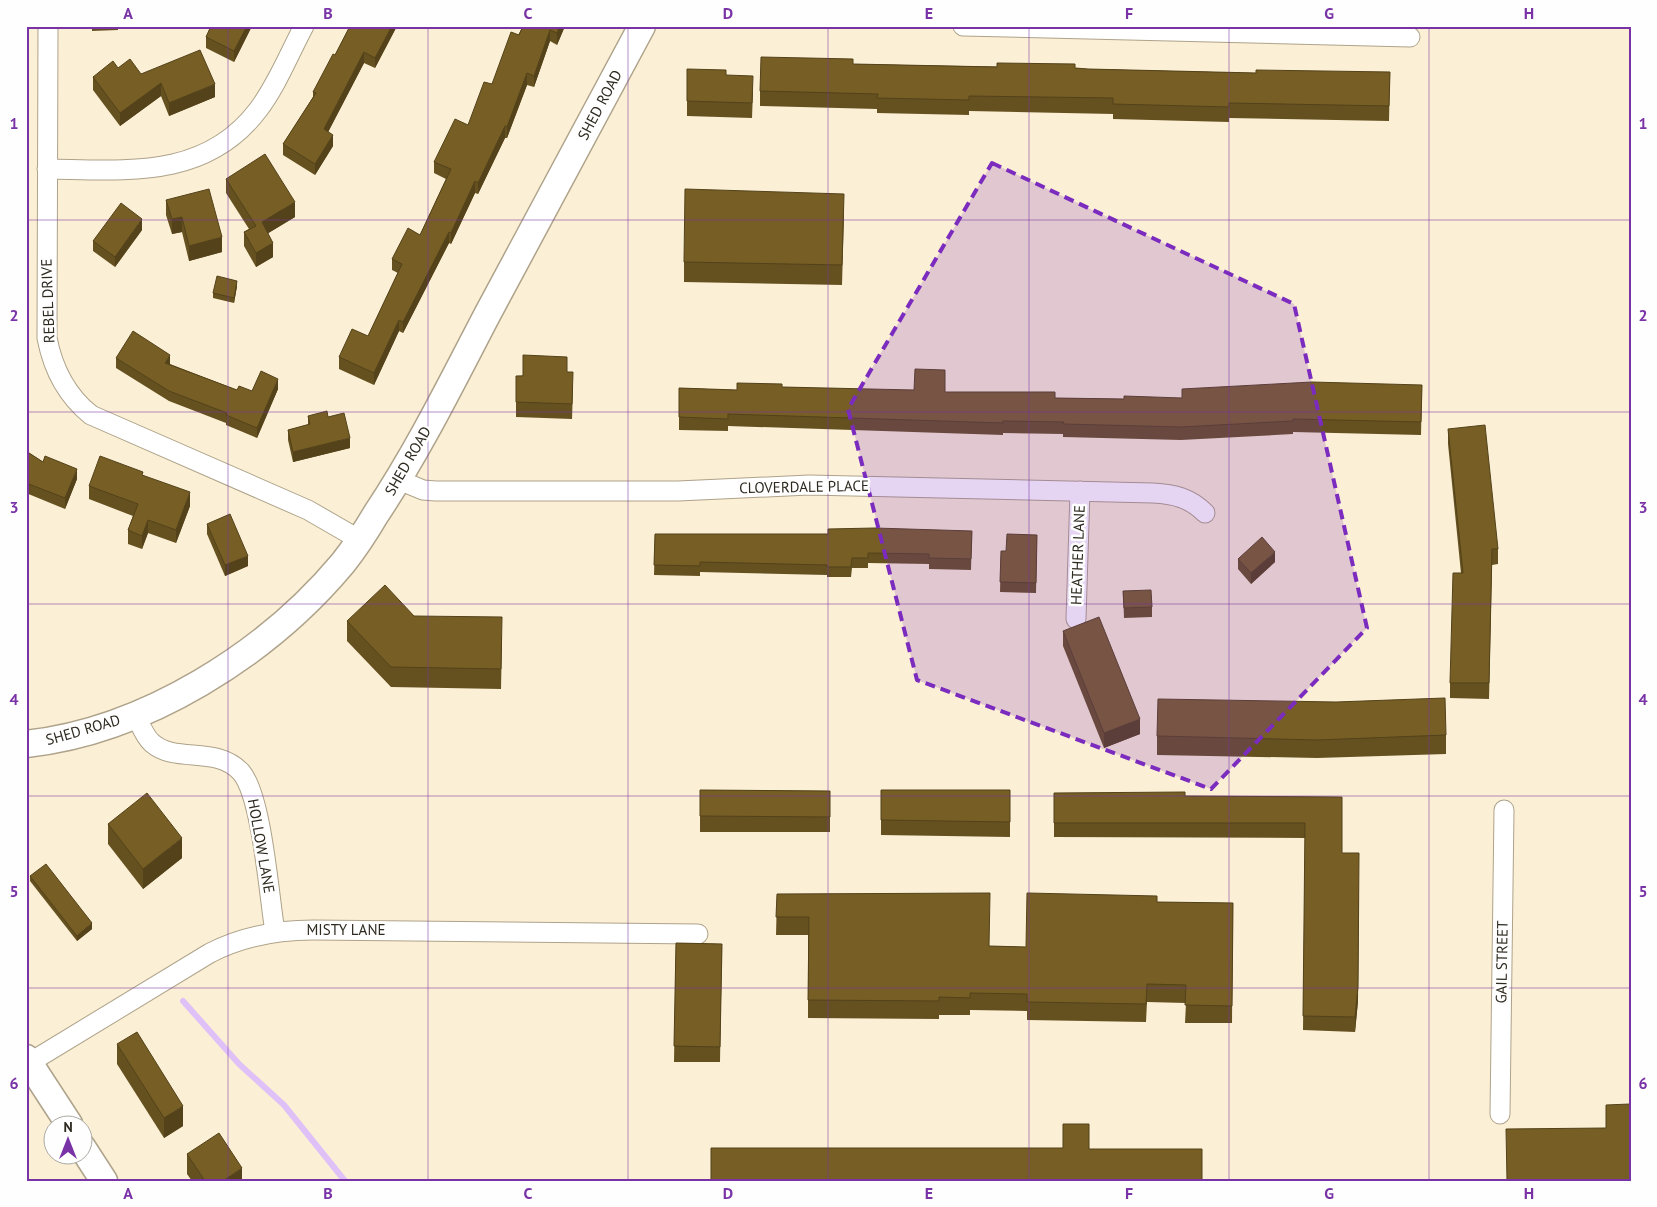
<svg xmlns="http://www.w3.org/2000/svg" width="1657" height="1207" viewBox="0 0 1657 1207" font-family="'PT Sans',sans-serif">
  <rect width="100%" height="100%" fill="#fbefd5"/>
  <g fill="none" stroke-linecap="round" stroke-linejoin="round">
    <polyline stroke="#dfc1f8" stroke-width="6" points="183,1001 239,1064 284,1105 345,1181"/>
    <defs>
      <g id="street">
        <path d="M48,26L47,338C53,369 66,395 91,415L308,510L360,540"/>
        <polyline points="963,26 1410,37"/>
        <path d="M47,169C125,170 205,180 258,110C277,85 289,54 304,26"/>
        <path d="M399,480L423,490L436,491H678L809,485L1153,493C1174,494 1190,498 1205,513"/>
        <polyline points="1076,619 1080,491"/>
        <path d="M135,714C140,723 144,736 152,743C176,764 216,745 241,772C262,796 269,896 275,932"/>
        <path d="M29,1063L210,953C243,936 276,930 313,930L698,934"/>
        <polyline points="1500,1114 1504,810"/>
      </g>
      <g id="secondary">
        <path d="M26,744C145,731 267,654 343,563C355,548 366,531 376,514C418,451 452,382 487,315C539,219 591,123 642,26"/>
        <polyline points="26,1058 69,1124"/>
        <polyline points="82,1147 104,1181"/>
      </g>
    </defs>
    <use href="#street" stroke="#aea38a" stroke-width="21"/>
    <use href="#secondary" stroke="#aea38a" stroke-width="29"/>
    <use href="#street" stroke="#fff" stroke-width="19"/>
    <use href="#secondary" stroke="#fff" stroke-width="26"/>
  </g>
  <g fill="#655120">
    <polygon points="92,26 118,26 118,30 92,31"/>
    <polygon points="211,26 252,26 234,62 206,48 206,37"/>
    <polygon points="350,26 397,26 375,68 364,63 328,132 333,146 315,175 283,155 283,144 313,97 313,92 335,55"/>
    <polygon points="523,26 565,26 557,45 550,41 534,87 527,85 507,138 505,138 478,194 475,193 451,244 449,243 403,333 399,331 374,385 339,369 339,357 368,336 398,273 392,270 392,259 420,235 446,179 434,173 434,162 468,125 492,84"/>
    <polygon points="853,64 1075,68 1088,69 1256,73 1390,72 1389,121 1229,118 1229,122 1113,119 1113,114 969,111 969,115 877,113 877,109 760,106 760,91"/>
    <polygon points="118,68 141,74 215,97 169,116 161,96 120,126 93,90 93,77"/>
    <polygon points="753,91 752,118 687,116 687,101"/>
    <polygon points="226,179 295,217 268,233 273,257 256,267 244,246 244,232 249,229 226,193"/>
    <polygon points="166,200 222,252 189,261 182,232 172,234 166,215"/>
    <polygon points="844,214 842,285 684,282 684,262"/>
    <polygon points="142,230 115,267 93,251 93,241"/>
    <polygon points="237,286 234,303 213,298 213,293"/>
    <polygon points="116,358 170,364 237,390 252,391 278,389 257,438 226,425 226,423 169,401 116,368"/>
    <polygon points="567,372 573,388 572,419 516,417 516,376"/>
    <polygon points="1422,385 1421,435 1293,432 1293,434 1181,440 1063,437 1063,434 1003,433 1003,435 728,426 728,431 679,430 679,388 737,390 782,387 945,392 1055,398 1124,399 1182,398 1182,389"/>
    <polygon points="308,416 350,448 293,462 288,440 288,430 308,425"/>
    <polygon points="1448,429 1498,549 1498,564 1492,565 1489,699 1450,698 1450,683 1461,573 1448,444"/>
    <polygon points="26,451 43,462 77,479 65,509 26,493"/>
    <polygon points="143,475 190,506 176,543 148,533 142,549 128,544 128,530 133,516 89,499 89,486"/>
    <polygon points="207,524 248,566 225,576 207,534"/>
    <polygon points="972,531 971,570 929,569 929,564 868,563 868,568 852,568 851,577 827,577 827,575 700,572 700,576 654,575 655,534 828,534"/>
    <polygon points="1037,535 1036,593 1000,592 1001,551 1006,551"/>
    <polygon points="1238,559 1275,562 1251,584 1238,569"/>
    <polygon points="1123,591 1152,607 1152,617 1124,618"/>
    <polygon points="414,616 502,637 501,689 391,687 347,641 347,621"/>
    <polygon points="1063,631 1140,734 1104,748 1063,646"/>
    <polygon points="1446,735 1446,754 1317,758 1157,755 1157,736"/>
    <polygon points="700,790 830,791 830,832 700,832"/>
    <polygon points="881,790 1010,790 1010,837 881,835"/>
    <polygon points="1054,793 1185,796 1342,797 1342,853 1358,1001 1355,1032 1303,1030 1305,838 1054,837"/>
    <polygon points="108,824 182,858 143,889 108,844"/>
    <polygon points="30,876 92,929 77,941 30,881"/>
    <polygon points="777,894 990,946 1026,947 1157,902 1233,903 1232,1023 1185,1023 1186,1003 1147,1002 1146,1022 1027,1020 1027,1011 970,1010 970,1015 939,1015 939,1019 808,1018 808,935 776,935"/>
    <polygon points="676,943 722,944 720,1062 674,1062"/>
    <polygon points="117,1044 183,1126 164,1138 117,1064"/>
    <polygon points="187,1154 242,1181 192,1181 187,1174"/>
  </g>
  <g fill="#53421a">
    <polygon points="247,26 252,26 234,62 234,51"/>
    <polygon points="392,26 397,26 375,68 375,58"/>
    <polygon points="560,26 565,26 557,45 557,33"/>
    <polygon points="550,30 550,41 534,87 534,76"/>
    <polygon points="364,52 364,63 324,140 324,129"/>
    <polygon points="527,73 527,85 507,138 507,127"/>
    <polygon points="161,83 161,96 120,126 120,113"/>
    <polygon points="215,84 215,97 169,116 169,103"/>
    <polygon points="505,126 505,138 478,194 478,183"/>
    <polygon points="333,135 333,146 315,175 315,164"/>
    <polygon points="475,181 475,193 451,244 451,233"/>
    <polygon points="295,202 295,217 262,237 262,222"/>
    <polygon points="182,217 182,232 172,234 172,219"/>
    <polygon points="142,219 142,230 115,267 115,257"/>
    <polygon points="449,232 449,243 403,333 403,322"/>
    <polygon points="222,237 222,252 189,261 189,246"/>
    <polygon points="273,243 273,257 256,267 256,253"/>
    <polygon points="237,281 237,286 234,303 234,298"/>
    <polygon points="399,320 399,331 374,385 374,373"/>
    <polygon points="170,355 170,365 165,363"/>
    <polygon points="278,379 278,389 257,438 257,428"/>
    <polygon points="350,438 350,448 293,462 293,452"/>
    <polygon points="77,469 77,479 65,509 65,498"/>
    <polygon points="190,492 190,506 176,543 176,530"/>
    <polygon points="148,520 148,533 142,549 142,536"/>
    <polygon points="1275,552 1275,562 1251,584 1251,573"/>
    <polygon points="248,556 248,566 225,576 225,565"/>
    <polygon points="1140,719 1140,734 1104,748 1104,733"/>
    <polygon points="182,838 182,858 143,889 143,869"/>
    <polygon points="1359,868 1358,1001 1355,1032 1355,1017"/>
    <polygon points="92,923 92,929 77,941 77,936"/>
    <polygon points="183,1106 183,1126 164,1138 164,1118"/>
    <polygon points="242,1168 242,1181 223,1181"/>
  </g>
  <g fill="#765e25" stroke="#53421a">
    <polygon points="211,26 247,26 234,51 206,37"/>
    <polygon points="350,26 392,26 375,58 364,52 324,129 333,135 315,164 283,144 316,93 313,92 333,54 335,55"/>
    <polygon points="523,26 560,26 557,33 550,30 534,76 527,73 507,127 505,126 478,183 475,181 451,233 449,232 403,322 399,320 374,373 339,357 352,329 368,336 402,264 392,259 408,228 420,235 451,169 434,162 455,119 468,125 484,82 492,84 511,32 519,35"/>
    <polygon points="200,50 215,84 169,103 161,83 120,113 93,77 113,61 118,68 130,59 141,74"/>
    <polygon points="761,57 853,59 853,64 997,67 997,63 1075,64 1075,68 1088,69 1256,73 1256,70 1390,72 1389,106 1229,103 1229,107 1113,104 1113,98 969,96 969,100 877,98 878,94 760,91"/>
    <polygon points="687,69 726,70 726,75 753,76 752,103 687,101"/>
    <polygon points="265,154 295,202 262,222 273,243 256,253 244,232 256,226 226,179"/>
    <polygon points="209,189 222,237 189,246 182,217 172,219 166,200"/>
    <polygon points="685,189 844,194 842,265 684,262"/>
    <polygon points="121,203 142,219 115,257 93,241"/>
    <polygon points="217,276 237,281 234,298 213,293"/>
    <polygon points="133,331 170,355 165,363 237,390 239,386 252,391 261,371 278,379 257,428 226,415 227,413 169,391 116,358"/>
    <polygon points="523,355 567,357 567,372 573,372 572,404 516,402 516,376 523,376"/>
    <polygon points="915,369 945,370 945,392 1055,392 1055,398 1124,399 1124,396 1182,398 1182,389 1312,382 1422,385 1421,422 1293,419 1293,421 1181,427 1063,424 1064,422 1003,421 1003,423 728,414 728,419 679,417 679,388 737,390 737,383 782,384 782,387 914,390"/>
    <polygon points="327,411 328,417 344,413 350,438 293,452 288,430 310,424 308,416"/>
    <polygon points="1485,425 1498,549 1492,549 1489,683 1450,683 1453,573 1463,573 1448,429"/>
    <polygon points="26,451 43,462 45,456 77,469 65,498 26,483"/>
    <polygon points="100,456 143,472 142,475 190,492 176,530 148,520 142,536 128,530 138,504 89,486"/>
    <polygon points="230,514 248,556 225,565 207,524"/>
    <polygon points="875,528 972,531 971,559 929,558 929,554 868,553 868,558 852,558 851,567 827,567 827,565 700,562 700,566 654,565 655,534 828,534 828,529"/>
    <polygon points="1007,534 1037,535 1036,583 1000,582 1001,551 1006,551"/>
    <polygon points="1262,537 1275,552 1251,573 1238,559"/>
    <polygon points="385,585 414,616 502,617 501,669 391,667 347,621"/>
    <polygon points="1151,590 1152,607 1124,608 1123,591"/>
    <polygon points="1099,617 1140,719 1104,733 1063,631"/>
    <polygon points="1445,698 1446,735 1317,740 1157,736 1158,699 1336,702"/>
    <polygon points="700,790 830,791 830,817 700,816"/>
    <polygon points="881,790 1010,790 1010,822 881,820"/>
    <polygon points="1185,792 1185,796 1342,797 1342,853 1359,853 1358,987 1355,1017 1303,1016 1305,823 1054,823 1054,793"/>
    <polygon points="147,793 182,838 143,869 108,824"/>
    <polygon points="46,864 92,923 77,936 30,876"/>
    <polygon points="990,893 989,946 1026,947 1027,893 1157,896 1157,902 1233,903 1232,1006 1185,1005 1186,985 1147,984 1146,1004 1027,1002 1027,994 970,993 970,998 939,997 939,1001 808,1000 809,917 776,917 777,894"/>
    <polygon points="676,943 722,944 720,1047 674,1046"/>
    <polygon points="137,1032 183,1106 164,1118 117,1044"/>
    <polygon points="1630,1104 1631,1181 1507,1181 1506,1129 1606,1128 1606,1105"/>
    <polygon points="1063,1124 1089,1124 1089,1149 1202,1149 1202,1181 711,1181 711,1148 1063,1148"/>
    <polygon points="219,1133 242,1168 223,1181 205,1181 187,1154"/>
  </g>
  <path fill="#7b2cbf" fill-opacity="0.2" stroke="#7b2cbf" stroke-width="4" stroke-dasharray="10 6" stroke-linejoin="round" d="M992,163L1294,304L1367,628L1211,789L917,680L848,409Z"/>
  <path fill="none" stroke="#7a33a6" stroke-width="1" stroke-opacity="0.55" d="M228,26V1181M428,26V1181M628,26V1181M828,26V1181M1029,26V1181M1229,26V1181M1429,26V1181M26,220H1631M26,412H1631M26,604H1631M26,796H1631M26,988H1631"/>
  <g text-anchor="middle" stroke-width="5" stroke-linejoin="round" paint-order="stroke">
    <g font-size="15" fill="#2e2a20" stroke="#fefefe">
      <text transform="translate(600 105) rotate(-62)" y="5">SHED ROAD</text>
      <text transform="translate(48 301) rotate(-92)" y="5">REBEL DRIVE</text>
      <text transform="translate(408 461) rotate(-60)" y="5">SHED ROAD</text>
      <text transform="translate(804 487) rotate(-1)" y="5">CLOVERDALE PLACE</text>
      <text transform="translate(1078 555) rotate(-88)" y="5">HEATHER LANE</text>
      <text transform="translate(83 730) rotate(-16)" y="5">SHED ROAD</text>
      <text transform="translate(261 846) rotate(80)" y="5">HOLLOW LANE</text>
      <text x="346" y="935">MISTY LANE</text>
      <text transform="translate(1502 962) rotate(-89)" y="5">GAIL STREET</text>
    </g>
  </g>
  <rect width="1657" height="1207" fill="none" stroke="#fefefe" stroke-width="55"/>
  <g transform="translate(68 1140)"><circle r="24" fill="#fefefe" stroke="#aba9a5"/>
  <path d="M0-4L9 19L0 12L-9 19Z" fill="#7a33a6"/>
  <text y="-8" font-size="14" font-weight="bold" text-anchor="middle" fill="#2e2a20">N</text>
  </g>
  <rect x="28" y="28" width="1602" height="1152" fill="none" stroke="#7a33a6" stroke-width="2"/>
  <g font-size="16" text-anchor="middle" font-weight="bold" fill="#7a33a6">
    <text x="128" y="19">A</text>
    <text x="328" y="19">B</text>
    <text x="528" y="19">C</text>
    <text x="728" y="19">D</text>
    <text x="929" y="19">E</text>
    <text x="1129" y="19">F</text>
    <text x="1329" y="19">G</text>
    <text x="1529" y="19">H</text>
    <text x="14" y="129">1</text>
    <text x="1643" y="129">1</text>
    <text x="14" y="321">2</text>
    <text x="1643" y="321">2</text>
    <text x="14" y="513">3</text>
    <text x="1643" y="513">3</text>
    <text x="14" y="705">4</text>
    <text x="1643" y="705">4</text>
    <text x="14" y="897">5</text>
    <text x="1643" y="897">5</text>
    <text x="14" y="1089">6</text>
    <text x="1643" y="1089">6</text>
    <text x="128" y="1199">A</text>
    <text x="328" y="1199">B</text>
    <text x="528" y="1199">C</text>
    <text x="728" y="1199">D</text>
    <text x="929" y="1199">E</text>
    <text x="1129" y="1199">F</text>
    <text x="1329" y="1199">G</text>
    <text x="1529" y="1199">H</text>
  </g>
</svg>
